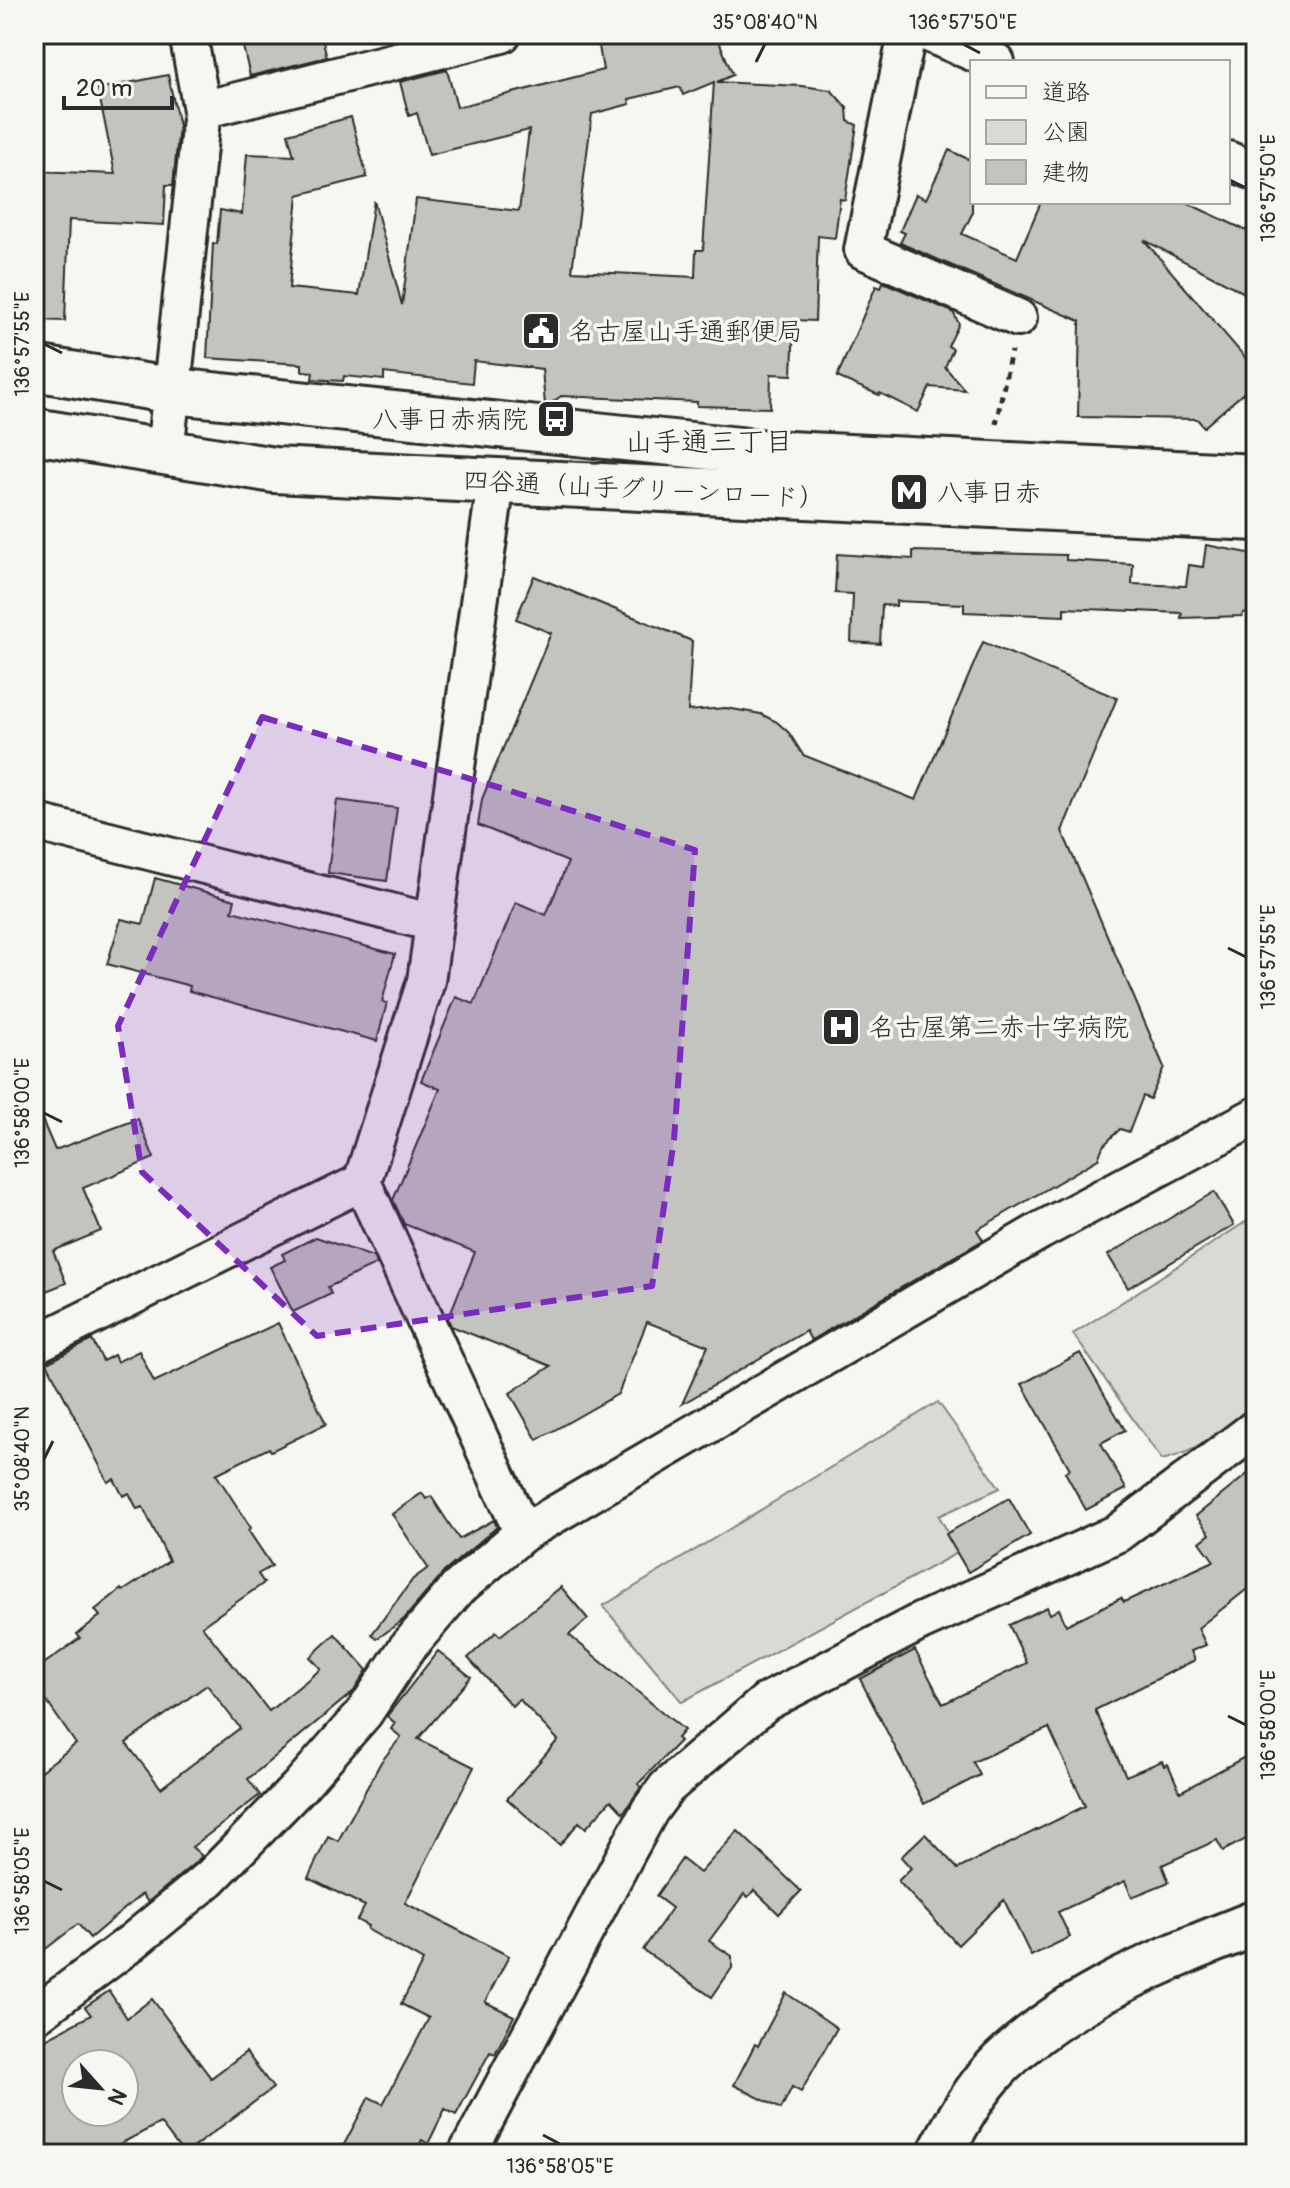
<svg xmlns="http://www.w3.org/2000/svg" width="1290" height="2188" viewBox="0 0 1290 2188" font-family="Pangolin,'Klee One',sans-serif">
  <rect width="100%" height="100%" fill="#f6f6f2"/>
  <filter id="ink" filterUnits="userSpaceOnUse"><feTurbulence type="fractalNoise" baseFrequency=".0125" numOctaves="2"/><feDisplacementMap in="SourceGraphic" scale="16" xChannelSelector="R" yChannelSelector="G"/><feConvolveMatrix kernelMatrix="1 2 1 2 8 2 1 2 1" color-interpolation-filters="sRGB"/></filter>
  <g filter="url(#ink)">
    <g fill="#d9d9d5" stroke="#828280" stroke-width="2">
      <path d="M1256,1215V1402C1228,1429 1201,1451 1162,1460L1073,1334Z"/>
      <polygon points="938,1402 1000,1488 939,1516 959,1552 682,1702 603,1606"/>
    </g>
    <g fill="#c3c3c0" stroke="#2b2b2b" stroke-width="2" fill-rule="evenodd">
      <polygon points="240,34 321,34 327,57 250,76"/>
      <path d="M597,34H716L733,75L717,82L802,86L831,90L847,108L848,121L857,125L845,200L840,199L835,238L818,236L815,321L794,320L792,375L771,374L770,408L697,406V402L561,396L549,405H545L542,369L474,361L472,383L384,373V380L344,376L343,381L312,379L313,372L302,371V364L207,358L213,243L217,244L220,210L242,214L247,154L294,156L288,134L351,117L367,177L298,195L289,288L359,295L374,201L402,305L416,199L519,211L529,130L429,155L417,113L409,116L400,82L447,70L457,107L603,70ZM714,82L703,250H696L695,277L572,271L592,114L630,104L629,99L680,87L683,95Z"/>
      <polygon points="168,75 179,126 173,185 166,185 164,225 69,220 65,321 34,320 34,171 115,174 98,89"/>
      <polygon points="949,150 972,161 972,214 962,234 1017,258 1041,202 1185,202 1256,235 1256,299 1144,240 1256,370 1256,382 1204,427 1197,419 1078,417 1080,321 900,243 905,233 900,231 916,194 926,199"/>
      <polygon points="883,282 953,312 959,324 948,346 953,349 945,367 965,390 930,387 918,412 880,393 879,395 837,377 876,286 881,288"/>
      <polygon points="1206,545 1254,554 1250,576 1256,577 1256,611 1243,613 1242,616 1181,618 1182,613 1064,608 1064,616 964,612 964,604 896,601 896,606 882,605 880,644 851,642 853,594 835,593 837,554 913,559 913,551 1066,555 1066,560 1133,564 1132,584 1186,586 1189,565 1203,567"/>
      <polygon points="534,576 692,641 688,711 726,708 761,714 777,722 789,733 803,755 916,800 983,642 1117,698 1062,831 1164,1067 1150,1099 1143,1096 1129,1132 1120,1129 1103,1146 1098,1159 977,1230 983,1240 811,1340 806,1331 682,1404 708,1346 647,1322 618,1394 537,1440 510,1393 551,1366 451,1326 448,1319 475,1252 404,1224 393,1200 440,1089 421,1081 456,997 474,1004 516,902 546,915 568,862 478,825 482,799 551,633 516,619"/>
      <polygon points="337,800 397,808 387,881 328,873"/>
      <polygon points="155,878 235,900 232,911 395,954 382,1002 387,1003 377,1041 189,991 190,986 107,964 121,919 143,924"/>
      <polygon points="34,1101 55,1150 138,1119 154,1158 83,1188 101,1231 53,1251 66,1283 34,1296"/>
      <polygon points="1214,1192 1234,1225 1128,1288 1108,1255"/>
      <polygon points="316,1237 373,1257 377,1264 328,1287 331,1294 293,1312 270,1267 285,1260 282,1254"/>
      <path d="M278,1323L326,1424L271,1451L269,1448L216,1474L251,1528L248,1530L272,1566L258,1574L264,1583L202,1626L269,1711L321,1669L310,1657L335,1634L367,1670L354,1691L248,1779L260,1795L192,1847L202,1856L196,1862L148,1902L142,1894L90,1938L78,1924L34,1958V1776L76,1744L34,1683V1671L80,1638L77,1634L100,1616L95,1610L121,1589L123,1591L169,1561L143,1507L137,1509L129,1493L123,1496L114,1479L108,1482L47,1363L92,1340L103,1361L114,1355L117,1362L139,1351L154,1382ZM207,1685L240,1728L161,1788L126,1743Z"/>
      <polygon points="1080,1353 1125,1430 1101,1443 1126,1489 1086,1510 1065,1472 1070,1469 1022,1384"/>
      <polygon points="1256,1467 1256,1582 1198,1628 1206,1645 1191,1651 1195,1660 1095,1710 1126,1776 1162,1761 1164,1766 1168,1764 1180,1792 1256,1751 1256,1834 1223,1851 1217,1840 1162,1865 1169,1882 1132,1897 1125,1881 1058,1912 1070,1937 1031,1956 1004,1900 958,1945 898,1881 911,1868 901,1857 925,1834 958,1869 1085,1806 1049,1728 973,1762 980,1775 924,1804 860,1679 915,1650 943,1704 1027,1663 1009,1625 1047,1607 1050,1614 1059,1609 1066,1625 1121,1598 1124,1602 1214,1561 1200,1542 1210,1534 1196,1516"/>
      <polygon points="422,1493 426,1499 431,1496 459,1539 494,1520 497,1527 444,1572 404,1619 377,1639 372,1634 413,1579 428,1568 392,1514"/>
      <polygon points="1009,1498 1030,1535 968,1572 946,1534"/>
      <polygon points="561,1587 588,1619 569,1635 684,1730 677,1738 680,1741 638,1784 641,1787 623,1813 611,1800 586,1828 579,1822 560,1845 507,1799 558,1740 519,1699 512,1706 468,1658 496,1632 500,1636"/>
      <polygon points="438,1651 471,1677 418,1739 474,1767 405,1903 509,1956 485,2002 514,2016 495,2054 490,2052 456,2115 445,2109 428,2144 422,2140 414,2154 339,2154 369,2097 383,2104 429,2018 401,2004 423,1961 367,1929 368,1926 357,1920 365,1906 308,1878 328,1836 338,1841 381,1762 401,1737 391,1729 395,1723 387,1716"/>
      <polygon points="738,1831 801,1891 779,1914 754,1890 748,1897 744,1894 709,1941 732,1956 732,1968 712,1997 643,1950 672,1908 656,1896 682,1859 700,1873"/>
      <path d="M109,1991L127,2018L152,1999L211,2078L246,2052L273,2088L184,2154L160,2123L101,2154H34V2045L91,2015L85,2007ZM76,2064H124V2112H76Z"/>
      <polygon points="786,1993 837,2028 801,2092 792,2087 781,2109 734,2085 755,2044 758,2046"/>
    </g>
    <g fill="none" stroke-linecap="round" stroke-linejoin="round">
      <defs>
        <g id="minor">
          <polyline points="907,34 863,250 1018,318"/>
          <polyline points="930,34 996,62"/>
          <polyline points="202,110 502,34"/>
          <polyline points="1228,160 1256,172"/>
          <polyline points="165,452 202,110 188,34"/>
          <polyline points="496,482 426,981 362,1182 523,1533"/>
          <polyline points="34,822 434,923"/>
          <polyline points="34,1345 362,1182"/>
          <polyline points="34,2016 131,1943 210,1878 299,1787 364,1713 407,1648 458,1588 523,1533 1040,1231 1256,1116"/>
          <polyline points="467,2154 627,1852 650,1810 667,1787 766,1702 920,1622 1118,1533 1256,1428"/>
        </g>
        <g id="tertiary">
          <polyline points="34,368 174,391 768,453 1256,477"/>
          <polyline points="34,431 274,470 1256,518"/>
          <path d="M940,2154C957,2122 975,2089 1001,2063C1071,1995 1167,1958 1256,1923"/>
        </g>
      </defs>
      <use href="#minor" stroke="#2b2b2b" stroke-width="42"/>
      <use href="#tertiary" stroke="#2b2b2b" stroke-width="50"/>
      <polyline stroke="#2b2b2b" stroke-width="5" stroke-dasharray="6 6" stroke-linecap="butt" points="996,424 1011,351"/>
      <use href="#minor" stroke="#f6f6f2" stroke-width="36"/>
      <use href="#tertiary" stroke="#f6f6f2" stroke-width="44"/>
    </g>
  </g>
  <path fill="#7b2cbf" fill-opacity="0.2" stroke="#7b2cbf" stroke-width="6" stroke-dasharray="16 10" stroke-linejoin="round" d="M262,717L501,788L695,850L674,1140L652,1286L317,1336L142,1172L118,1026Z"/>
  <path fill="none" stroke="#2b2b2b" stroke-width="3" d="M963,44L980,53M756,62L765,44M1228,179L1246,188M44,344L62,353M1228,948L1246,957M44,1113L62,1122M44,1459L53,1441M1228,1716L1246,1725M44,1881L62,1890M543,2135L560,2144"/>
  <defs>
    <symbol id="civic-square" viewBox="-11 -11 22 22"><rect x="-9" y="-9" width="18" height="18" rx="4" fill="#2b2b2b" stroke="#f6f6f2"/><path d="M-.6-6.5H3V-4.5H.6V-3L4-1V1h2V6H-6V1h2V-1L-.6-3ZM-1.2 2.5V6h2.4V2.5Z" fill="#fff"/></symbol>
    <symbol id="bus-square" viewBox="-11 -11 22 22"><rect x="-9" y="-9" width="18" height="18" rx="4" fill="#2b2b2b" stroke="#f6f6f2"/><path d="M-5-6H5V4H4V6H2V4H-2V6H-4V4H-5ZM-3.5-4V0h7V-4ZM-3.5 1.2v1.5H-2V1.2ZM2 1.2v1.5H3.5V1.2Z" fill="#fff"/></symbol>
    <symbol id="metro-square" viewBox="-11 -11 22 22"><rect x="-9" y="-9" width="18" height="18" rx="4" fill="#2b2b2b" stroke="#f6f6f2"/><path d="M-5.5 5V-5H-3L0 0L3-5H5.5V5H3V-.5L0 4L-3-.5V5Z" fill="#fff"/></symbol>
    <symbol id="hospital-square" viewBox="-11 -11 22 22"><rect x="-9" y="-9" width="18" height="18" rx="4" fill="#2b2b2b" stroke="#f6f6f2"/><path d="M-5-5h3v3.5h4V-5h3V5h-3V1.5h-4V5h-3Z" fill="#fff"/></symbol>
  </defs>
  <g fill-rule="evenodd">
    <use href="#civic-square" x="519" y="309" width="44" height="44"/>
    <use href="#bus-square" x="534" y="397" width="44" height="44"/>
    <use href="#metro-square" x="887" y="470" width="44" height="44"/>
    <use href="#hospital-square" x="819" y="1005" width="44" height="44"/>
  </g>
  <g text-anchor="middle" stroke-width="7" stroke-linejoin="round" paint-order="stroke">
    <g font-size="26" fill="#2b2b2b" stroke="#f6f6f2" text-anchor="start">
      <text x="569" y="340">名古屋山手通郵便局</text>
      <text x="528" y="428" text-anchor="end">八事日赤病院</text>
      <text x="937" y="501">八事日赤</text>
      <text x="869" y="1036">名古屋第二赤十字病院</text>
    </g>
    <g font-size="26" fill="#2b2b2b" stroke="#f6f6f2">
      <text transform="translate(644 489) rotate(3)" y="9">四谷通（山手グリーンロード）</text>
    </g>
    <g font-size="28" fill="#2b2b2b" stroke="#f6f6f2">
      <text x="709" y="451">山手通三丁目</text>
    </g>
  </g>
  <rect width="1290" height="2188" fill="none" stroke="#f6f6f2" stroke-width="88"/>
  <rect x="970" y="60" width="260" height="144" fill="#f6f6f2" stroke="#a5a5a2" stroke-width="2"/>
  <rect x="986" y="86" width="40" height="12" fill="#f6f6f2" stroke="#a5a5a2" stroke-width="2"/>
  <text x="1042" y="100" font-size="24" fill="#2b2b2b">道路</text>
  <rect x="986" y="120" width="40" height="24" fill="#d9d9d5" stroke="#a5a5a2" stroke-width="2"/>
  <text x="1042" y="140" font-size="24" fill="#2b2b2b">公園</text>
  <rect x="986" y="160" width="40" height="24" fill="#c3c3c0" stroke="#a5a5a2" stroke-width="2"/>
  <text x="1042" y="180" font-size="24" fill="#2b2b2b">建物</text>
  <g transform="translate(100 2088) rotate(117)"><circle r="38" fill="#f6f6f2" stroke="#a5a5a2" stroke-width="2"/>
  <path d="M0-6L14 30L0 20L-14 30Z" fill="#2b2b2b"/>
  <text y="-12" font-size="22" font-weight="bold" text-anchor="middle" fill="#2b2b2b">N</text>
  </g>
  <path d="M64 96v12h108v-12" fill="none" stroke="#2b2b2b" stroke-width="4"/>
  <text x="76" y="96" font-size="24" fill="#2b2b2b" stroke="#f6f6f2" stroke-width="6" paint-order="stroke">20 m</text>
  <rect x="44" y="44" width="1202" height="2100" fill="none" stroke="#2b2b2b" stroke-width="3"/>
  <g font-size="20" text-anchor="middle" fill="#2b2b2b">
    <text x="765" y="29">35°08'40"N</text>
    <text x="963" y="29">136°57'50"E</text>
    <text transform="translate(1268 188) rotate(-90)" y="7">136°57'50"E</text>
    <text transform="translate(22 344) rotate(-90)" y="7">136°57'55"E</text>
    <text transform="translate(1268 957) rotate(-90)" y="7">136°57'55"E</text>
    <text transform="translate(22 1113) rotate(-90)" y="7">136°58'00"E</text>
    <text transform="translate(22 1459) rotate(-90)" y="7">35°08'40"N</text>
    <text transform="translate(1268 1725) rotate(-90)" y="7">136°58'00"E</text>
    <text transform="translate(22 1881) rotate(-90)" y="7">136°58'05"E</text>
    <text x="560" y="2173">136°58'05"E</text>
  </g>
</svg>
